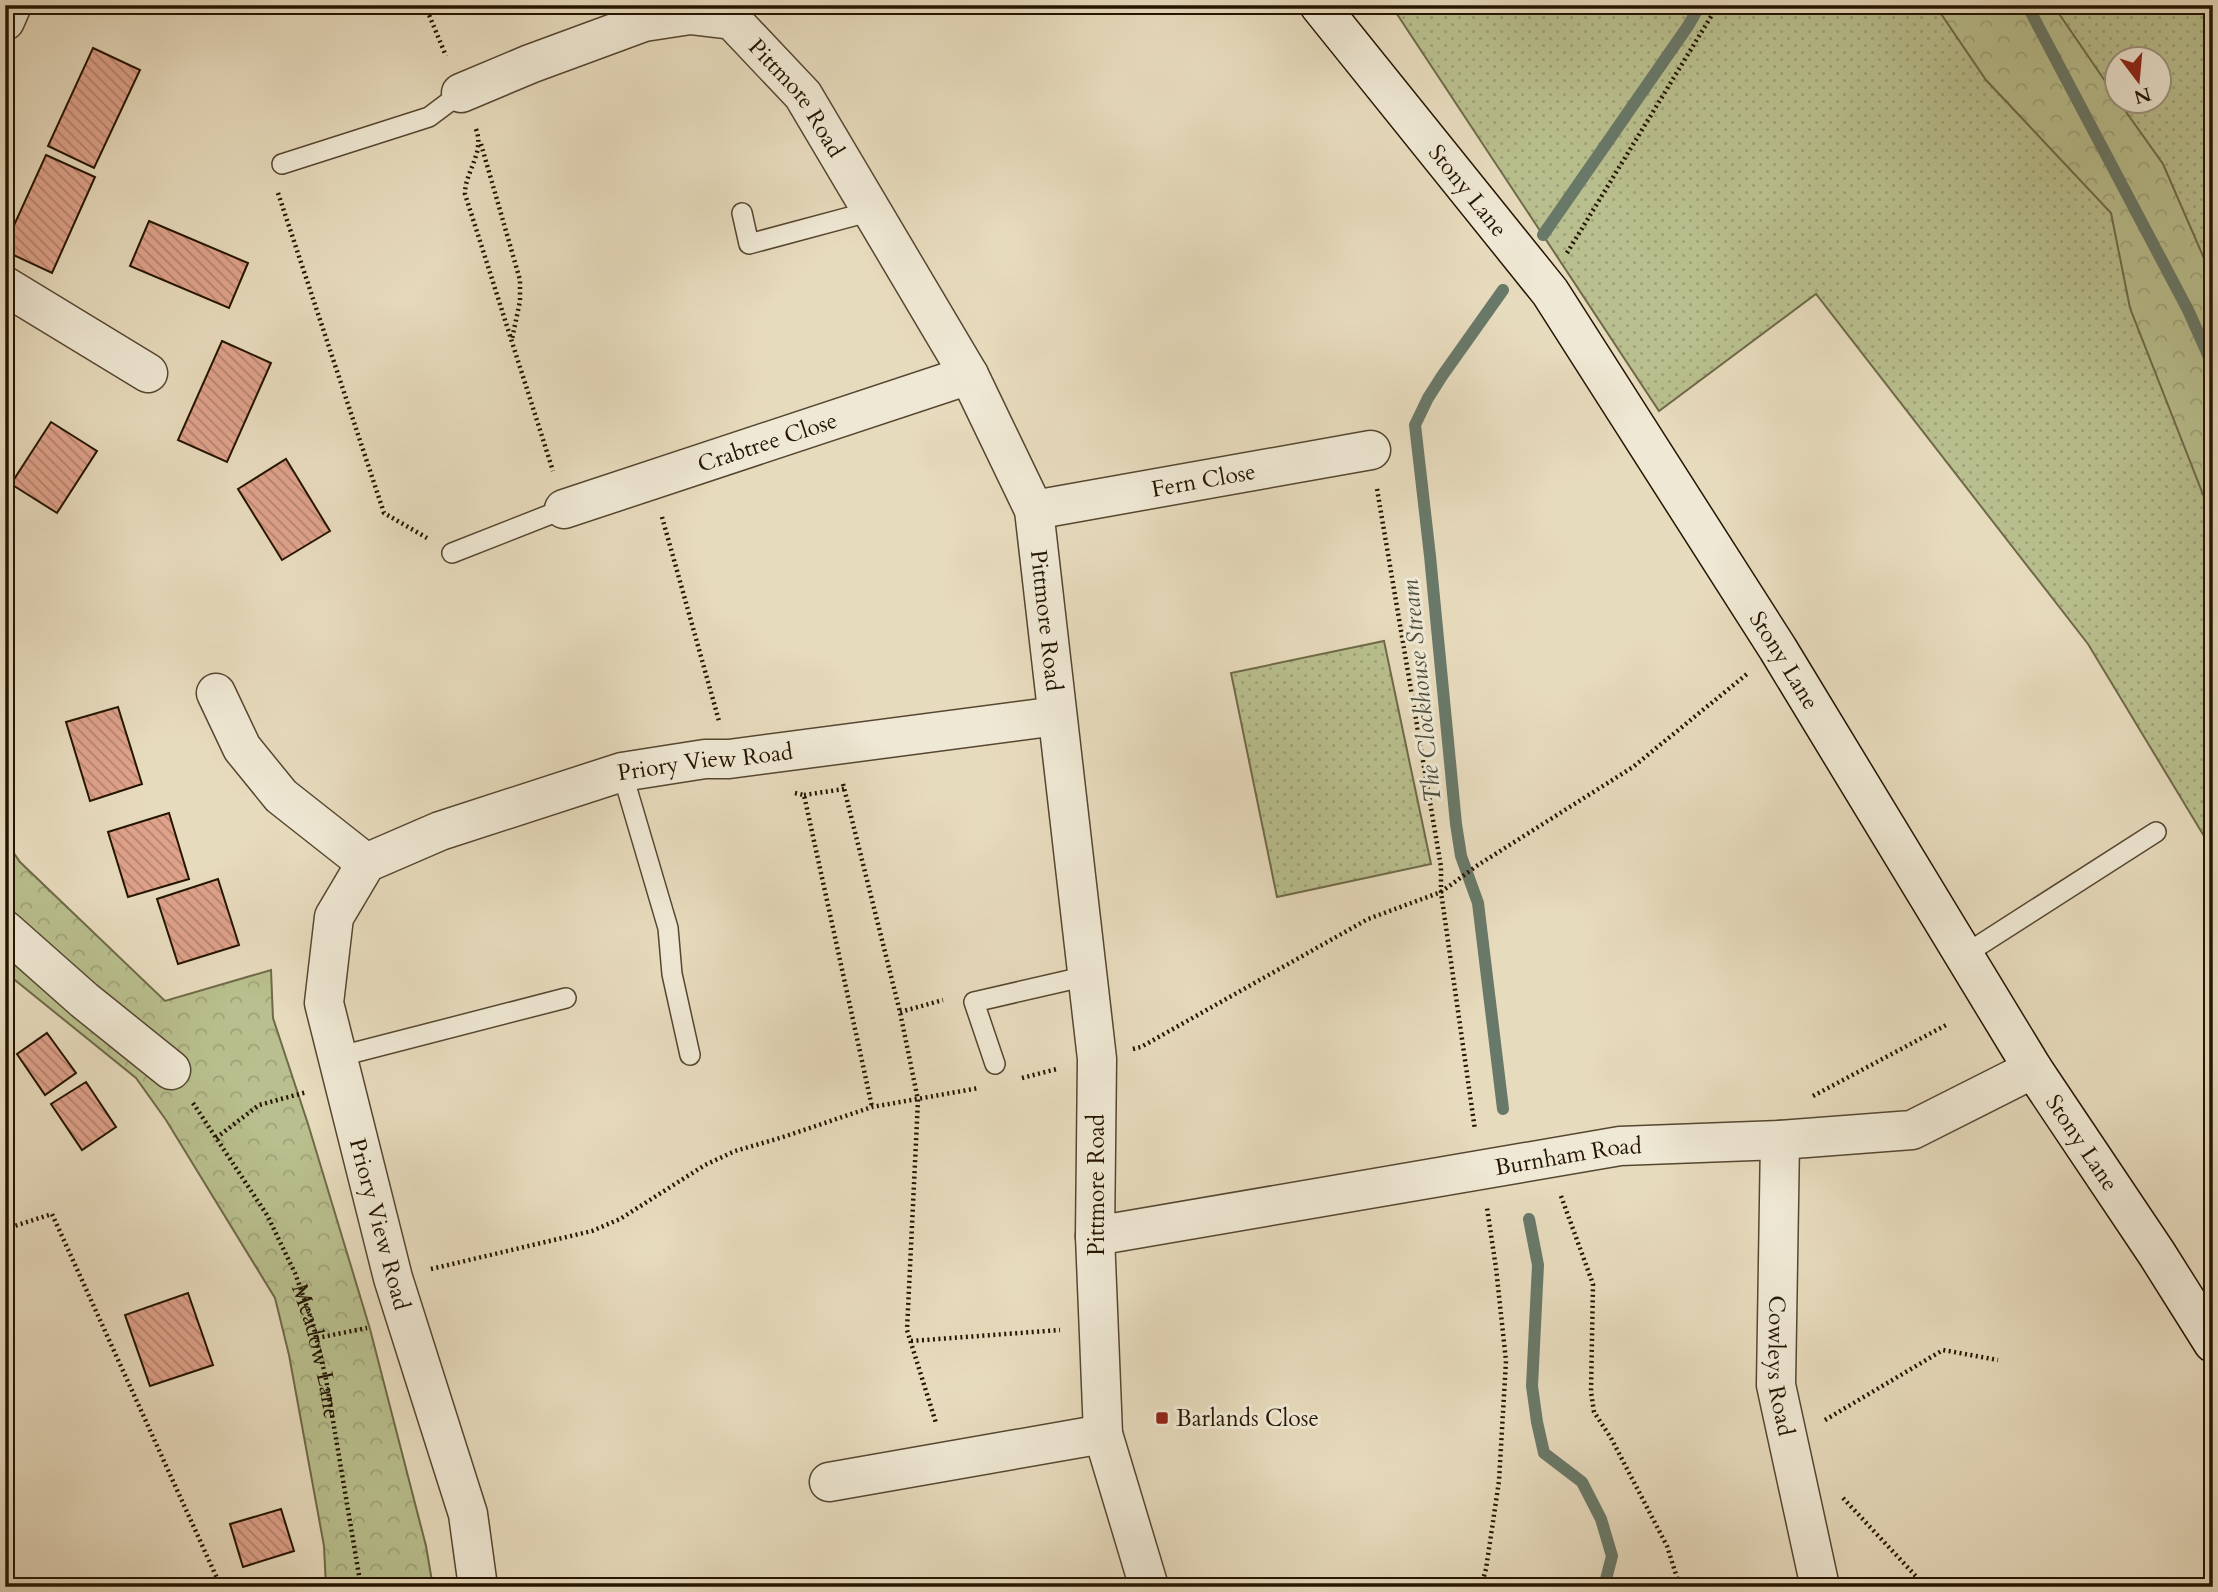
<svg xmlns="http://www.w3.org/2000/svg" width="2218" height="1592" viewBox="0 0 2218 1592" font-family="Cardo,serif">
  <defs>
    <pattern id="grass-dots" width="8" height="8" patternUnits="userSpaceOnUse" patternTransform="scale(1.75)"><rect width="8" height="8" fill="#b9bf8e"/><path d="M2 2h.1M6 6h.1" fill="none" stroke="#9fa379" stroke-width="1.8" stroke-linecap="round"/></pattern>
    <pattern id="forest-crowns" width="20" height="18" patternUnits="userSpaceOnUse" patternTransform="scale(1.75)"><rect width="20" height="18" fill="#b9bf8e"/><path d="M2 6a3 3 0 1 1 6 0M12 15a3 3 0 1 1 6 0" fill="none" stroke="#9fa379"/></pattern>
    <pattern id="building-back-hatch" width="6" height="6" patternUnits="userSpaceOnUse" patternTransform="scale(1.75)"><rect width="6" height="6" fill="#dfa28b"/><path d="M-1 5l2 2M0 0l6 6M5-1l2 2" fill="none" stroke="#b5836f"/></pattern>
  </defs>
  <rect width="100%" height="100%" fill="#e7dbbd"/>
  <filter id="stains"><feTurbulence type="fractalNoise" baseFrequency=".00286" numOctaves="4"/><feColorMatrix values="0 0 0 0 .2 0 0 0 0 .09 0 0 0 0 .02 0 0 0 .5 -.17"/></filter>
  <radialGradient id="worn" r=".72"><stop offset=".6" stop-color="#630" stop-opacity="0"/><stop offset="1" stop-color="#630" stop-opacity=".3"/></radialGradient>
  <g fill="url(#grass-dots)" stroke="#6f6a48" stroke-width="2" fill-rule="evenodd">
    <path d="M1391,5H2213V851L2088,644L1816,294L1659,411ZM2116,60H2158V102H2116Z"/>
    <polygon points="1384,641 1431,864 1277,897 1231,673"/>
  </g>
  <g fill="url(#forest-crowns)" stroke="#6f6a48" stroke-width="2">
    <polygon points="1935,5 2053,5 2116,97 2116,102 2119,102 2163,164 2213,279 2213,520 2130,308 2111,213 1986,80"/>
    <polygon points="5,840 20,862 165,1001 271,970 273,1018 308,1124 370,1329 426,1546 433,1587 326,1587 324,1546 289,1355 275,1298 166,1120 136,1078 5,972"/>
  </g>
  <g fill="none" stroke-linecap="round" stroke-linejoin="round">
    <g stroke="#697969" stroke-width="12">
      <polyline points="2027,5 2188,310 2213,366"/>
      <polyline points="1543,235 1688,26 1700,5"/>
      <polyline points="1503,1109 1478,903 1461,856 1456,824 1430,556 1415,425 1428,398 1442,376 1503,290"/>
      <polyline points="1529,1219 1538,1265 1532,1386 1537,1422 1544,1453 1582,1482 1601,1519 1612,1556 1604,1587"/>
    </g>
  </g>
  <g fill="url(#building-back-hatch)" stroke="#251501" stroke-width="2">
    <polygon points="93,48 140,70 94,168 48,146"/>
    <polygon points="46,155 95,177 52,273 5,251 5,245"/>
    <polygon points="149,221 248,263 229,308 130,266"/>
    <polygon points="222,341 271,363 227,462 178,440"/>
    <polygon points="51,422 97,451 57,513 11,484"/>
    <polygon points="286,459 330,531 282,560 238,489"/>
    <polygon points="118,707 142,784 90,801 66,722"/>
    <polygon points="169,813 189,879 128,897 108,832"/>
    <polygon points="218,879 239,945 178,964 157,899"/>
    <polygon points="47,1033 76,1073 45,1095 17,1054"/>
    <polygon points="86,1082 116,1127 82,1150 51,1104"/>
    <polygon points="188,1293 213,1365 150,1386 125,1315"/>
    <polygon points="281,1509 294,1551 243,1567 230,1524"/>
  </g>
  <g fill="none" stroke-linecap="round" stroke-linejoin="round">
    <defs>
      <g id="lane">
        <polyline points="282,164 429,117 461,93"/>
        <polyline points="742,213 749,244 872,211"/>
        <polyline points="452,553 564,509"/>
        <polyline points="622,772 668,928 672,974 690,1055"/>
        <polyline points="1964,955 2156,832"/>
        <polyline points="337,1057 566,998"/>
        <polyline points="995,1064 974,1002 1087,976"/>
      </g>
      <g id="street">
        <polyline points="5,21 12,5"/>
        <path id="s2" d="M461,93L530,64L644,22L690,15L732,20L803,95L969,375L1034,510L1097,1059L1095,1236L1103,1434L1149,1587"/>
        <polyline points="5,286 148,373"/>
        <path id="s3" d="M564,509L969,375"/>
        <path id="s4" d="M1034,510L1371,450"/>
        <polyline points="216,693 242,748 281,796 366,863"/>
        <polyline points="5,930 84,1000 171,1070"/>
        <path id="s5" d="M1780,1140L1776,1385L1820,1587"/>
        <path id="s6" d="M1095,1236L1620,1146L1780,1140L1912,1130L2033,1069"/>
        <polyline points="829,1482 1103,1434"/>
        <path id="s7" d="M478,1587L468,1514L393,1278L324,1003L334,917L366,863L440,831L622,772L705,759H729L1057,716"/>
      </g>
      <g id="secondary">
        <path id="s8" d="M1319,5L1550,292L1778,649L2033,1069L2157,1254L2213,1343"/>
      </g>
    </defs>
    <use href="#lane" stroke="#564630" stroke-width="22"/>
    <use href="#street" stroke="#564630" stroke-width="41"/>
    <use href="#secondary" stroke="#251501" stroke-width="41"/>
    <g stroke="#251501" stroke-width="4.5" stroke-dasharray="2 3.5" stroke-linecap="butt">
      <polyline points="425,5 446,56"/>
      <path d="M476,129C485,153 465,171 465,194L553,471"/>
      <polyline points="481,144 520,280 520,301 512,339"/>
      <polyline points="278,193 384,513 427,538"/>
      <polyline points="1567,253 1718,5"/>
      <polyline points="1377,489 1441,867 1441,892 1475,1130"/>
      <polyline points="662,517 719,721"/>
      <polyline points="843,784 900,1012 918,1100 907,1330 936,1423"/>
      <polyline points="795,793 804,795 872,1107"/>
      <polyline points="804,795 844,789"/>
      <polyline points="900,1012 943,1000"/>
      <polyline points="1133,1049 1141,1047 1368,919 1441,892 1478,865 1633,767 1747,674"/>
      <polyline points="1022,1078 1057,1069"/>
      <polyline points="1813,1096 1948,1024"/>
      <path id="s1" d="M193,1103L267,1215L295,1273L313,1324L326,1379L361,1587"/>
      <polyline points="216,1138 259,1105 307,1092"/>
      <polyline points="1561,1196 1593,1284 1591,1392 1594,1412 1611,1438 1667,1546 1680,1587"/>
      <polyline points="5,1229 52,1214 221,1587"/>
      <polyline points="431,1269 592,1231 620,1219 705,1165 735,1151 780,1138 872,1107 979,1088"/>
      <polyline points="317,1338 367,1328"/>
      <polyline points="911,1341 1060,1330"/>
      <polyline points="1825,1420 1943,1350 1998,1360"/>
      <polyline points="1843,1498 1926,1587"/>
      <polyline points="1481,1587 1486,1569 1499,1481 1506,1361 1496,1268 1487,1208"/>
    </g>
    <use href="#lane" stroke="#efe8d4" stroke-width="19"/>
    <use href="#street" stroke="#efe8d4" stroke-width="38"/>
    <use href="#secondary" stroke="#efe8d4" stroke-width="38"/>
  </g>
  <rect fill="#8f2418" stroke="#efe8d4" stroke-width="2.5" x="1155" y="1411" width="14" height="14" rx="3.5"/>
  <g text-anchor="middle" stroke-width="6" stroke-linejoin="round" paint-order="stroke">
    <g font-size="23" fill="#251501" stroke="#efe8d4">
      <text dy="8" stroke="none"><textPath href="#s2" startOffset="387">Pittmore Road</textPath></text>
      <text dy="8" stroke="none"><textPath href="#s8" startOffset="238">Stony Lane</textPath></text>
      <text dy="8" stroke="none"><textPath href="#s3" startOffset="214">Crabtree Close</textPath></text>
      <text dy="8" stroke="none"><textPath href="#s4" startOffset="172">Fern Close</textPath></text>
      <text dy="8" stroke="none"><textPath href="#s2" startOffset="975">Pittmore Road</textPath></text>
      <text dy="8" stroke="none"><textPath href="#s8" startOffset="805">Stony Lane</textPath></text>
      <text dy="8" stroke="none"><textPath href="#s7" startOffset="1110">Priory View Road</textPath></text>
      <text dy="8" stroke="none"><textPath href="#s8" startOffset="1372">Stony Lane</textPath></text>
      <text dy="8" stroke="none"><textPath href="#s6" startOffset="480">Burnham Road</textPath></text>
      <text transform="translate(1096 1185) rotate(-90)" y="8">Pittmore Road</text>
      <text transform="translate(380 1224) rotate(75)" y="8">Priory View Road</text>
      <text dy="8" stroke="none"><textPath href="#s1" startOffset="280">Meadow Lane</textPath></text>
      <text dy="8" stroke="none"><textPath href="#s5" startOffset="226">Cowleys Road</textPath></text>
    </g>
    <g font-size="23" fill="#251501" stroke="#efe8d4" text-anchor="start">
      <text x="1176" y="1426">Barlands Close</text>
    </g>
    <g font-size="24" font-style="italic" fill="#4d4f3e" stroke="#efe8d4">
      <text transform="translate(1421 691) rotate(-96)" y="8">The Clockhouse Stream</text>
    </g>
  </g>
  <rect width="2218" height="1592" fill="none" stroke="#e7dbbd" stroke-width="28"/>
  <rect x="7" y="7" width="2204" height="1578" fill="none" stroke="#251501" stroke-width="3.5"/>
  <rect x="14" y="14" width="2190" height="1564" fill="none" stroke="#251501" stroke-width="2"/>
  <g transform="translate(2138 80) rotate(164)"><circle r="33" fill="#efe8d4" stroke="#9e9480" stroke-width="2"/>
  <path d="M0-5L12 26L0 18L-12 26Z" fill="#8f2418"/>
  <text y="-10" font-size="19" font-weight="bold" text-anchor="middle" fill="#251501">N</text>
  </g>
  <rect width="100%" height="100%" filter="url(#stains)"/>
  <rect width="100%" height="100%" fill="url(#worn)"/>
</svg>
